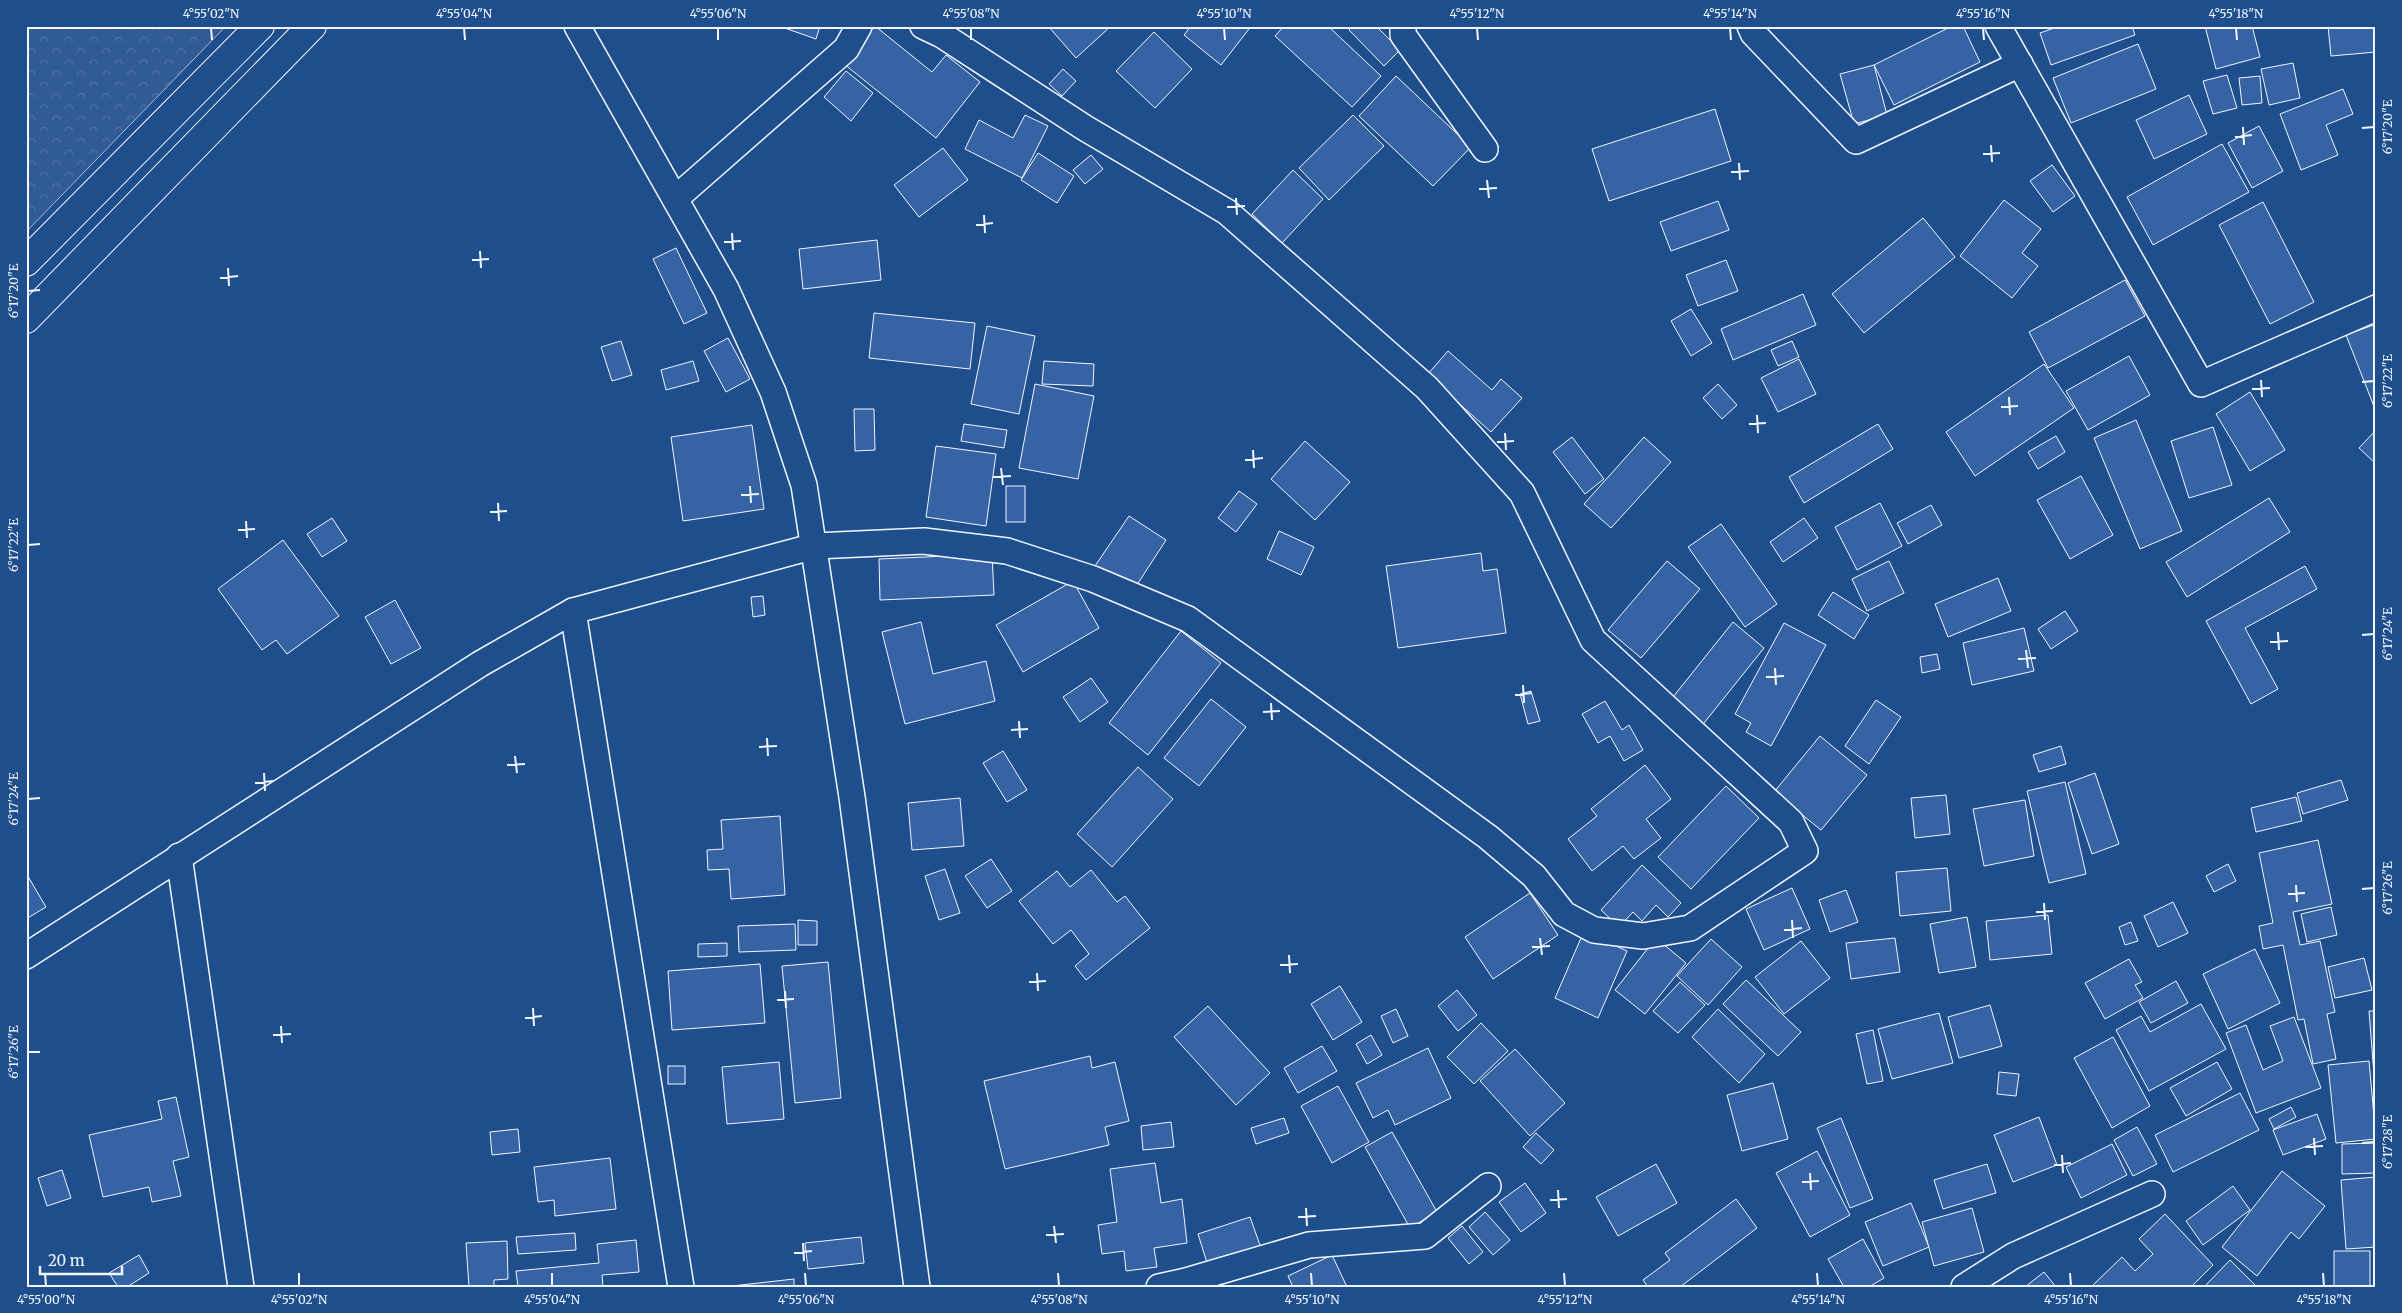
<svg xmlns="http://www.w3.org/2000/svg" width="2402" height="1313" viewBox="0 0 2402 1313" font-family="Merriweather,serif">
  <defs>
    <pattern id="forest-crowns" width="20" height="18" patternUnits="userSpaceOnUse" patternTransform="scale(1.25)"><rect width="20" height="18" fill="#305b95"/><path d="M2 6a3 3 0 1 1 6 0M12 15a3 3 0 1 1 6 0" fill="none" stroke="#4e73a5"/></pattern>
  </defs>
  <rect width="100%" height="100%" fill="#1f4e8c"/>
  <polygon fill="url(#forest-crowns)" stroke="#a8bbd7" points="26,26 226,26 26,232"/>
  <g fill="#3563a3" stroke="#f2f6ff">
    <polygon points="779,26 820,26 816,39"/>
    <polygon points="875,26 932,72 946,55 980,82 936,138 844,64"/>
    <polygon points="1048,26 1111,26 1076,58"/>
    <polygon points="1191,26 1246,26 1249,29 1221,65 1184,35"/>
    <polygon points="1284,26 1328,26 1381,76 1352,107 1275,36"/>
    <polygon points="1353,26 1376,26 1400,50 1384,66 1349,30"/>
    <polygon points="1952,26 1963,26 1980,62 1894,105 1874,65"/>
    <polygon points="2060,26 2132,26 2135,35 2051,65 2040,33"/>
    <polygon points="2205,26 2252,26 2260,57 2216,69"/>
    <polygon points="2328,26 2376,26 2376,52 2331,56"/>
    <polygon points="1154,32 1192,69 1155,108 1116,71"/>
    <polygon points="2138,44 2156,89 2071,123 2053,78"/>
    <polygon points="2293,63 2300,98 2269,105 2261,69"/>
    <polygon points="1874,65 1887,115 1854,124 1840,74"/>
    <polygon points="1063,69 1076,81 1062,96 1049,84"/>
    <polygon points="846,71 873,93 851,121 824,97"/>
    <polygon points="2227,75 2237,108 2213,114 2203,81"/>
    <polygon points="1396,76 1471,147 1433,186 1359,116"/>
    <polygon points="2260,76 2262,103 2242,105 2239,78"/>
    <polygon points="2343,89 2353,114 2326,125 2338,155 2301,170 2280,114"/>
    <polygon points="2189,95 2207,134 2154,159 2136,120"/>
    <polygon points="1715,109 1731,161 1609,201 1592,149"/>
    <polygon points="1025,115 1048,126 1022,178 965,149 979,120 1013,138"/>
    <polygon points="1353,115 1384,146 1329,200 1299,168"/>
    <polygon points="2259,126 2283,171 2252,188 2228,143"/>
    <polygon points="2222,144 2249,192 2153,245 2127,197"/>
    <polygon points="943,148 968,180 919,217 894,185"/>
    <polygon points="1038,153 1074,176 1057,203 1021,180"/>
    <polygon points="1091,155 1103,169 1085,184 1073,170"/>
    <polygon points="2052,165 2075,196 2053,212 2030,181"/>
    <polygon points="1293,170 1323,199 1282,243 1252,214"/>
    <polygon points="2004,200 2041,229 2022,253 2038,266 2012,298 1960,256"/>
    <polygon points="1718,201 1729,230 1671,251 1660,222"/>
    <polygon points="2263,202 2314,302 2270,324 2219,225"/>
    <polygon points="1923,218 1955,257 1864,333 1832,294"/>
    <polygon points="877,240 881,280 803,289 799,249"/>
    <polygon points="676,248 707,313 684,324 653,259"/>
    <polygon points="1726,260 1738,291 1698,306 1686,275"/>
    <polygon points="2125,280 2145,316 2048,368 2029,332"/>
    <polygon points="1803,294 1816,325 1733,360 1721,329"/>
    <polygon points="1691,309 1712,343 1691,356 1671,321"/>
    <polygon points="874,313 975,323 970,369 869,358"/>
    <polygon points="2376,324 2376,409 2375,409 2346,335"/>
    <polygon points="987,326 1035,336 1019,414 971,404"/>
    <polygon points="728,338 750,379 726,392 704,351"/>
    <polygon points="621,341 632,375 612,381 601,347"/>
    <polygon points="1792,341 1799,357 1778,366 1771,350"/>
    <polygon points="1448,351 1492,390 1501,379 1522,398 1491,432 1427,375"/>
    <polygon points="2129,356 2150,395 2088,430 2066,391"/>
    <polygon points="1799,359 1816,394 1778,412 1761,378"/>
    <polygon points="693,361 699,381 666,390 661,370"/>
    <polygon points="1044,361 1094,364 1093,386 1042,384"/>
    <polygon points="2044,364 2074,408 1975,476 1946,432"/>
    <polygon points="1035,384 1094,396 1078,479 1019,468"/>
    <polygon points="1718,384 1737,405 1722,419 1703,398"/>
    <polygon points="2250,392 2285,450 2250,471 2216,414"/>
    <polygon points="854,409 874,409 875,450 855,451"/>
    <polygon points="2136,420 2182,531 2140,549 2094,438"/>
    <polygon points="964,424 1007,430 1004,448 961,441"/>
    <polygon points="1878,424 1893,449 1804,503 1789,477"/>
    <polygon points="752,425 764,509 683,521 671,437"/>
    <polygon points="2213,427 2232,485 2189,498 2171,441"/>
    <polygon points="2376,430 2376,464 2359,448"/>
    <polygon points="2056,436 2065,452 2038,469 2028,452"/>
    <polygon points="1572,437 1604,479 1585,494 1553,452"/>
    <polygon points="1644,437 1671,462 1611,528 1584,504"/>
    <polygon points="1305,441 1350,482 1315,520 1271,479"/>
    <polygon points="936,446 996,454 986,526 926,517"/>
    <polygon points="2081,476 2113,535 2070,559 2037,500"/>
    <rect x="1006" y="486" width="19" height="36"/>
    <polygon points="1239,491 1257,504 1236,532 1218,518"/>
    <polygon points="2269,498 2290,532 2187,597 2166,562"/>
    <polygon points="1880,503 1902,546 1857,570 1835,527"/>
    <polygon points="1931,505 1942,525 1908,544 1897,523"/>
    <polygon points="1129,516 1166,540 1133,591 1095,566"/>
    <polygon points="332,518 347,541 322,557 307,534"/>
    <polygon points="1804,518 1818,538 1783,562 1770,542"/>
    <polygon points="1721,524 1777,604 1745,627 1688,547"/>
    <polygon points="1279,531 1314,547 1301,575 1267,559"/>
    <polygon points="283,540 339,616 287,654 276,640 262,650 218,589"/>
    <polygon points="1481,553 1483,571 1497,569 1506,633 1398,648 1386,566"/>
    <polygon points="992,554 994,595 880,600 879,559"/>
    <polygon points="1667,561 1700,589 1641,658 1608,630"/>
    <polygon points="1889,561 1904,593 1867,611 1852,579"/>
    <polygon points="2305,566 2317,589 2245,628 2278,689 2251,704 2206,621"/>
    <polygon points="1998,578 2011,611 1948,637 1935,604"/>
    <polygon points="1073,581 1099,628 1023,672 996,625"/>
    <polygon points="1833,592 1869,615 1854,639 1818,615"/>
    <polygon points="763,596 765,615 753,617 751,597"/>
    <polygon points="395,600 421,648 391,664 365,617"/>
    <polygon points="2065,611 2078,631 2051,649 2038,629"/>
    <polygon points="921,622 933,674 986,661 995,701 905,724 882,632"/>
    <polygon points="1733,622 1764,648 1700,728 1669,702"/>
    <polygon points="1784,623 1826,645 1771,746 1746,732 1751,723 1735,714"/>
    <polygon points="2024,628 2034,671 1972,685 1963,643"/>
    <polygon points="1181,631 1221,663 1148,755 1109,723"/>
    <polygon points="1937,654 1940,669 1922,673 1920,657"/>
    <polygon points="1091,678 1108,702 1080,722 1063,697"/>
    <polygon points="1531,691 1540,721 1528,724 1520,694"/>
    <polygon points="1211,699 1246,727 1199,786 1164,758"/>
    <polygon points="1876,700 1901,717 1869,764 1845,746"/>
    <polygon points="1605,701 1622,730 1629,725 1643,750 1624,761 1610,736 1598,743 1582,714"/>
    <polygon points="1820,736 1867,775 1821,830 1774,792"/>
    <polygon points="2061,746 2066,764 2039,772 2033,755"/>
    <polygon points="1003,751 1027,790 1007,802 983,763"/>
    <polygon points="1645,765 1671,799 1646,819 1661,838 1634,859 1623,846 1592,871 1568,839 1597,816 1591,809"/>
    <polygon points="1138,767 1173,799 1112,867 1077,834"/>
    <polygon points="2095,773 2119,844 2092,854 2068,783"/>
    <polygon points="2341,780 2348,800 2303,814 2297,793"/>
    <polygon points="2065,782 2086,874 2049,883 2027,791"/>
    <polygon points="1726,786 1759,818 1691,889 1658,857"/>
    <polygon points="1946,795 1950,834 1915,838 1911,798"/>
    <polygon points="2296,797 2302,821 2256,832 2251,808"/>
    <polygon points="960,798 964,846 912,850 908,803"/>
    <polygon points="2025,800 2034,856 1984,866 1973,809"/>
    <polygon points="780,816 785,895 731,899 729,869 708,870 707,850 723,849 721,820"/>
    <polygon points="2318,840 2332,904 2293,912 2300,945 2320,941 2335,1012 2327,1014 2336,1059 2313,1064 2304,1019 2298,1020 2283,945 2263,949 2259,926 2273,923 2259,853"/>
    <polygon points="991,859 1012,891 987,908 965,876"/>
    <polygon points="2228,864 2236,881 2214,892 2206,876"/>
    <polygon points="1642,865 1681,903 1668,917 1656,905 1642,921 1633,912 1619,927 1601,910"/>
    <polygon points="1947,868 1951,911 1900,916 1896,872"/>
    <polygon points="945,869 960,913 939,920 925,876"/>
    <polygon points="1091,870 1117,902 1125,896 1150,928 1086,980 1075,966 1089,954 1071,930 1053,944 1019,901 1057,871 1070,887"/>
    <polygon points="26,873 46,907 26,919"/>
    <polygon points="1792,888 1810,929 1764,950 1746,909"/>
    <polygon points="1846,890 1858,922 1830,932 1819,900"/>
    <polygon points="1530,893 1558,935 1493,979 1465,937"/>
    <polygon points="2173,902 2188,933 2158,947 2144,916"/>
    <polygon points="2331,907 2337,935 2307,942 2301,914"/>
    <polygon points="2048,915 2052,954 1990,960 1986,921"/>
    <polygon points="1967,917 1976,967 1939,973 1930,924"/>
    <polygon points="798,920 817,921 817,945 798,945"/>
    <polygon points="2131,922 2138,941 2125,945 2119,927"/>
    <polygon points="795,924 796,950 739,952 738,926"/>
    <polygon points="1584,931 1627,951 1598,1018 1555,998"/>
    <polygon points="1656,938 1686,963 1645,1014 1615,990"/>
    <polygon points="1895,938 1900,972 1851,979 1846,943"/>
    <polygon points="1711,939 1742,967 1708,1005 1677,976"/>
    <polygon points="1801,941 1830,978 1784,1014 1755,977"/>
    <polygon points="727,943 727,956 698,957 698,944"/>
    <polygon points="2255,949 2280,1003 2228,1029 2203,974"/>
    <polygon points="2364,958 2372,990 2335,998 2328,967"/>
    <polygon points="2129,959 2142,982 2135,985 2143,998 2105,1019 2085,983"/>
    <polygon points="828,962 841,1098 795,1103 782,966"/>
    <polygon points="760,964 765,1023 672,1030 668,971"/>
    <polygon points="1746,980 1801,1032 1778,1056 1723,1004"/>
    <polygon points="2176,981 2188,1003 2151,1023 2139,1002"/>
    <polygon points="1680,982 1705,1005 1678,1033 1653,1011"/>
    <polygon points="1340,986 1362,1022 1333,1040 1311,1004"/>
    <polygon points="1457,990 1477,1015 1458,1031 1438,1006"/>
    <polygon points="2201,1004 2226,1049 2149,1091 2116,1030 2141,1016 2150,1032"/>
    <polygon points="1990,1005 2002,1046 1959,1058 1948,1017"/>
    <polygon points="1208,1006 1270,1073 1236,1105 1174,1037"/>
    <polygon points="1396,1009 1408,1036 1393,1043 1381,1016"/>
    <polygon points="1718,1009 1765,1054 1739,1083 1692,1037"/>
    <polygon points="2369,1011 2376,1011 2376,1074 2374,1075"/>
    <polygon points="1939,1013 1953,1063 1892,1079 1878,1029"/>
    <polygon points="2294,1017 2321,1088 2256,1113 2226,1033 2246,1025 2263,1070 2283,1061 2270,1026"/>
    <polygon points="1481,1023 1508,1051 1474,1084 1447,1057"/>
    <polygon points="1873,1030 1883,1081 1867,1084 1856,1034"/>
    <polygon points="1371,1035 1382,1055 1367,1064 1356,1044"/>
    <polygon points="2113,1037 2150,1106 2112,1128 2074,1058"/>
    <polygon points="1322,1046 1337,1071 1298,1093 1284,1068"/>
    <polygon points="1428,1048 1451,1098 1395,1125 1388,1110 1373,1118 1356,1083"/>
    <polygon points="1515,1049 1565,1103 1530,1136 1480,1081"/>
    <polygon points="1090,1056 1092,1068 1115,1062 1129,1121 1105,1127 1109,1145 1005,1169 984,1081"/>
    <polygon points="2369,1061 2376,1139 2336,1143 2328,1065"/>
    <polygon points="779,1062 784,1119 727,1124 722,1067"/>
    <polygon points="2217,1062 2232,1089 2186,1116 2170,1088"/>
    <rect x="668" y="1066" width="17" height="18"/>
    <polygon points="1999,1072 2019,1074 2016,1096 1997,1094"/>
    <polygon points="1773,1083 1788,1139 1742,1151 1727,1095"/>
    <polygon points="1338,1086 1369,1142 1332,1163 1301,1106"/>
    <polygon points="2240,1093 2259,1130 2173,1172 2155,1135"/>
    <polygon points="176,1097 189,1157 173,1161 181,1196 152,1202 149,1187 103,1197 89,1135 162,1119 158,1101"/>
    <polygon points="2291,1107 2296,1117 2274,1129 2269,1119"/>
    <polygon points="2317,1114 2326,1139 2283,1155 2273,1130"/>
    <polygon points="2039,1117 2057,1165 2013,1182 1994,1135"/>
    <polygon points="1284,1118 1289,1133 1256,1144 1251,1128"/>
    <polygon points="1841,1118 1873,1199 1850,1208 1817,1128"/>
    <polygon points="1171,1122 1174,1147 1143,1150 1141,1126"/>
    <polygon points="2137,1127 2157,1164 2133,1176 2114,1140"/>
    <polygon points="518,1129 520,1152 492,1155 490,1132"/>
    <polygon points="1392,1132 1437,1212 1410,1228 1365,1147"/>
    <polygon points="1536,1133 1554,1150 1541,1164 1523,1147"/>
    <polygon points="2376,1143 2376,1173 2342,1174 2342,1144"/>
    <polygon points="2112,1144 2127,1175 2081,1198 2066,1167"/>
    <polygon points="1817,1151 1850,1215 1810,1237 1776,1173"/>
    <polygon points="610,1158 616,1209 555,1216 554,1200 538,1202 534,1167"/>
    <polygon points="1155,1163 1161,1203 1182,1199 1187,1243 1154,1248 1157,1267 1126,1271 1124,1251 1102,1254 1098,1225 1117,1222 1110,1169"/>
    <polygon points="1656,1164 1677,1203 1618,1236 1596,1197"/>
    <polygon points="1987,1164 1996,1193 1943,1209 1934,1180"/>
    <polygon points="62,1170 71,1198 47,1206 38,1178"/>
    <polygon points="2282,1171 2325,1206 2299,1239 2291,1232 2257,1276 2222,1247"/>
    <polygon points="2376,1177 2376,1247 2346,1249 2341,1180"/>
    <polygon points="1525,1183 1546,1213 1521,1232 1499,1202"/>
    <polygon points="2233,1186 2250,1210 2203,1245 2186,1221"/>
    <polygon points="1736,1199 1757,1228 1680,1287 1648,1287 1643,1280 1670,1260 1665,1253"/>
    <polygon points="1911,1203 1929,1247 1883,1266 1865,1222"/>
    <polygon points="1972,1208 1984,1252 1934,1266 1922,1222"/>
    <polygon points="1485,1212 1510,1240 1493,1255 1469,1227"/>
    <polygon points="2165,1214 2213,1265 2191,1287 2091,1287 2122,1257 2135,1271 2153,1254 2139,1239"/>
    <polygon points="1250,1217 1261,1248 1208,1266 1198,1234"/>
    <polygon points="1462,1226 1483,1252 1469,1264 1448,1238"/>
    <polygon points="575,1233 576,1250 518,1254 516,1237"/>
    <polygon points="861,1237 864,1263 808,1269 805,1243"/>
    <polygon points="1863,1239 1884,1278 1869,1287 1844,1287 1828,1259"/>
    <polygon points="636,1240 639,1272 602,1275 603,1287 518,1287 516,1271 599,1263 597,1244"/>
    <polygon points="507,1241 508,1279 494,1280 494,1287 469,1287 466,1243"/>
    <rect x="2334" y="1251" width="36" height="36"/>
    <polygon points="139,1255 149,1273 127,1287 118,1287 109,1273"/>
    <polygon points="1332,1255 1347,1287 1293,1287 1288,1276"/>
    <polygon points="2230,1260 2257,1287 2204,1287"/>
    <polygon points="2044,1272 2056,1287 2025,1287"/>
    <polygon points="794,1279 794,1287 732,1287 732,1286"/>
  </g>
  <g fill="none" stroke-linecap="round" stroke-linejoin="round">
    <defs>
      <g id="street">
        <polyline points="577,26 726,289 773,392 804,485 852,797 917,1287"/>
        <polyline points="1403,26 1403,35 1485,149"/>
        <polyline points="1750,26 1753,33 1856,141 2020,64"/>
        <polyline points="1998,26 2201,384 2376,308"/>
        <polyline points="676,198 846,49 859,26"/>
        <polyline points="573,611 681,1287"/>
        <polyline points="179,856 241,1287"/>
        <polyline points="26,956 480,664 573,611 815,546 924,541 1007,551 1093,579 1188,619 1488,837 1534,876 1564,914 1594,930 1643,936 1690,928 1805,851 1791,822 1593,640 1522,493 1427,388 1227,212 1085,128 942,35 923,26"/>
        <polyline points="1159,1287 1186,1281 1309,1245 1425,1236 1488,1186"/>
        <polyline points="1964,1287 2013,1256 2152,1194"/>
      </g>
      <g id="secondary">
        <polyline points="26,262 260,26"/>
        <polyline points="26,319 312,26"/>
      </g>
    </defs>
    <use href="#street" stroke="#f2f6ff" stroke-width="28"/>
    <use href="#secondary" stroke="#f2f6ff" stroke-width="30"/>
    <use href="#street" stroke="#1f4e8c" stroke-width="25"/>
    <use href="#secondary" stroke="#1f4e8c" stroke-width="28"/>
  </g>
  <path fill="none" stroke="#f2f6ff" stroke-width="2" d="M211,28L212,40M464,28L465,40M718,28V40M971,28V40M1224,28L1225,40M1477,28L1478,40M1730,28L1731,40M1983,28L1984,40M2236,28L2237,40M2243,127L2244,145M2362,128L2374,127M2235,137L2252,135M1991,145L1992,162M1983,154L2000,153M1739,163L1740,180M1731,172L1749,171M1487,180L1489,198M1479,189L1497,188M1236,198L1237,215M1227,207L1245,206M984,215L985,233M976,225L993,223M732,233L733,250M724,242L741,241M480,251L481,268M472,260L489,259M228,268L229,286M220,278L238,276M28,291L40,290M2261,380L2262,397M2362,382L2374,381M2252,389L2270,388M2009,397L2010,415M2001,407L2018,406M1757,415L1758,433M1749,424L1766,423M1505,433L1506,450M1497,442L1514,441M1253,450L1254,468M1245,460L1263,458M1001,468L1003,485M993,477L1011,476M750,486L751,503M741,495L759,494M498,503L499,521M490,512L507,511M246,521L247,538M238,530L255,529M28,545L40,544M2278,632L2279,650M2362,635L2374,634M2270,642L2288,641M2026,650L2028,668M2018,659L2036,658M1775,668L1776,685M1766,677L1784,676M1523,685L1524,703M1515,695L1532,693M1271,703L1272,720M1263,712L1280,711M1019,721L1020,738M1011,730L1028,729M767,738L768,756M759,747L777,746M515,756L517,773M507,765L525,764M264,773L265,791M255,783L273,781M28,799L40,798M2296,885L2297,902M2362,889L2374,888M2288,894L2305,893M2044,903L2045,920M2036,912L2053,911M1792,920L1793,938M1784,930L1802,928M1540,938L1542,955M1532,947L1550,946M1289,955L1290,973M1280,965L1298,964M1037,973L1038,991M1029,982L1046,981M785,991L786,1008M777,1000L794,999M533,1008L534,1026M525,1018L542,1016M281,1026L282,1043M273,1035L291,1034M28,1052H40M2314,1138L2315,1155M2362,1143L2374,1142M2305,1147L2323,1146M2062,1155L2063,1173M2054,1165L2071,1163M1810,1173L1811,1190M1802,1182L1819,1181M1558,1190L1559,1208M1550,1200L1567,1199M1306,1208L1307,1226M1298,1217L1316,1216M1054,1226L1056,1243M1046,1235L1064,1234M803,1243L804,1261M794,1253L812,1251M45,1273L46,1286M299,1273V1286M552,1273V1286M805,1273L806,1286M1058,1273L1059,1286M1311,1273L1312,1286M1564,1273L1565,1286M1817,1273L1818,1286M2070,1273L2071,1286M2323,1273L2324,1286"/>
  <rect width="2402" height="1313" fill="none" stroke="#1f4e8c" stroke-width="55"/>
  <path d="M40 1266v8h82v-8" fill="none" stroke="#f2f6ff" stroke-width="2.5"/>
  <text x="48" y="1266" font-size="15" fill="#f2f6ff" stroke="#1f4e8c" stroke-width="4" paint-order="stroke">20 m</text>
  <rect x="28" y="28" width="2346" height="1258" fill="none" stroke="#f2f6ff" stroke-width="2"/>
  <g font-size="12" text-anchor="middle" fill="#f2f6ff">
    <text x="211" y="18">4°55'02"N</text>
    <text x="464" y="18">4°55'04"N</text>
    <text x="718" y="18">4°55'06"N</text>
    <text x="971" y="18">4°55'08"N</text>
    <text x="1224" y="18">4°55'10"N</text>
    <text x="1477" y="18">4°55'12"N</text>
    <text x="1730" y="18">4°55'14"N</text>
    <text x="1983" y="18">4°55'16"N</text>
    <text x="2236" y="18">4°55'18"N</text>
    <text transform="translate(2388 127) rotate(-90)" y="4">6°17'20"E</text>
    <text transform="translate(14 291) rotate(-90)" y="4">6°17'20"E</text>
    <text transform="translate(2388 381) rotate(-90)" y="4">6°17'22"E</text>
    <text transform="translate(14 545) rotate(-90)" y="4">6°17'22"E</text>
    <text transform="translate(2388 634) rotate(-90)" y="4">6°17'24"E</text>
    <text transform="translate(14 799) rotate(-90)" y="4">6°17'24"E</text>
    <text transform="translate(2388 888) rotate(-90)" y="4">6°17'26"E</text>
    <text transform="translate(14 1052) rotate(-90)" y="4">6°17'26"E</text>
    <text transform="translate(2388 1142) rotate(-90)" y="4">6°17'28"E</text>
    <text x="46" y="1304">4°55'00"N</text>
    <text x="299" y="1304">4°55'02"N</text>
    <text x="552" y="1304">4°55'04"N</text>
    <text x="806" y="1304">4°55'06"N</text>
    <text x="1059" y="1304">4°55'08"N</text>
    <text x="1312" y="1304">4°55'10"N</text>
    <text x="1565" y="1304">4°55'12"N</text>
    <text x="1818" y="1304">4°55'14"N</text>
    <text x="2071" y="1304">4°55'16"N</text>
    <text x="2324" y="1304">4°55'18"N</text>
  </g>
</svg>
